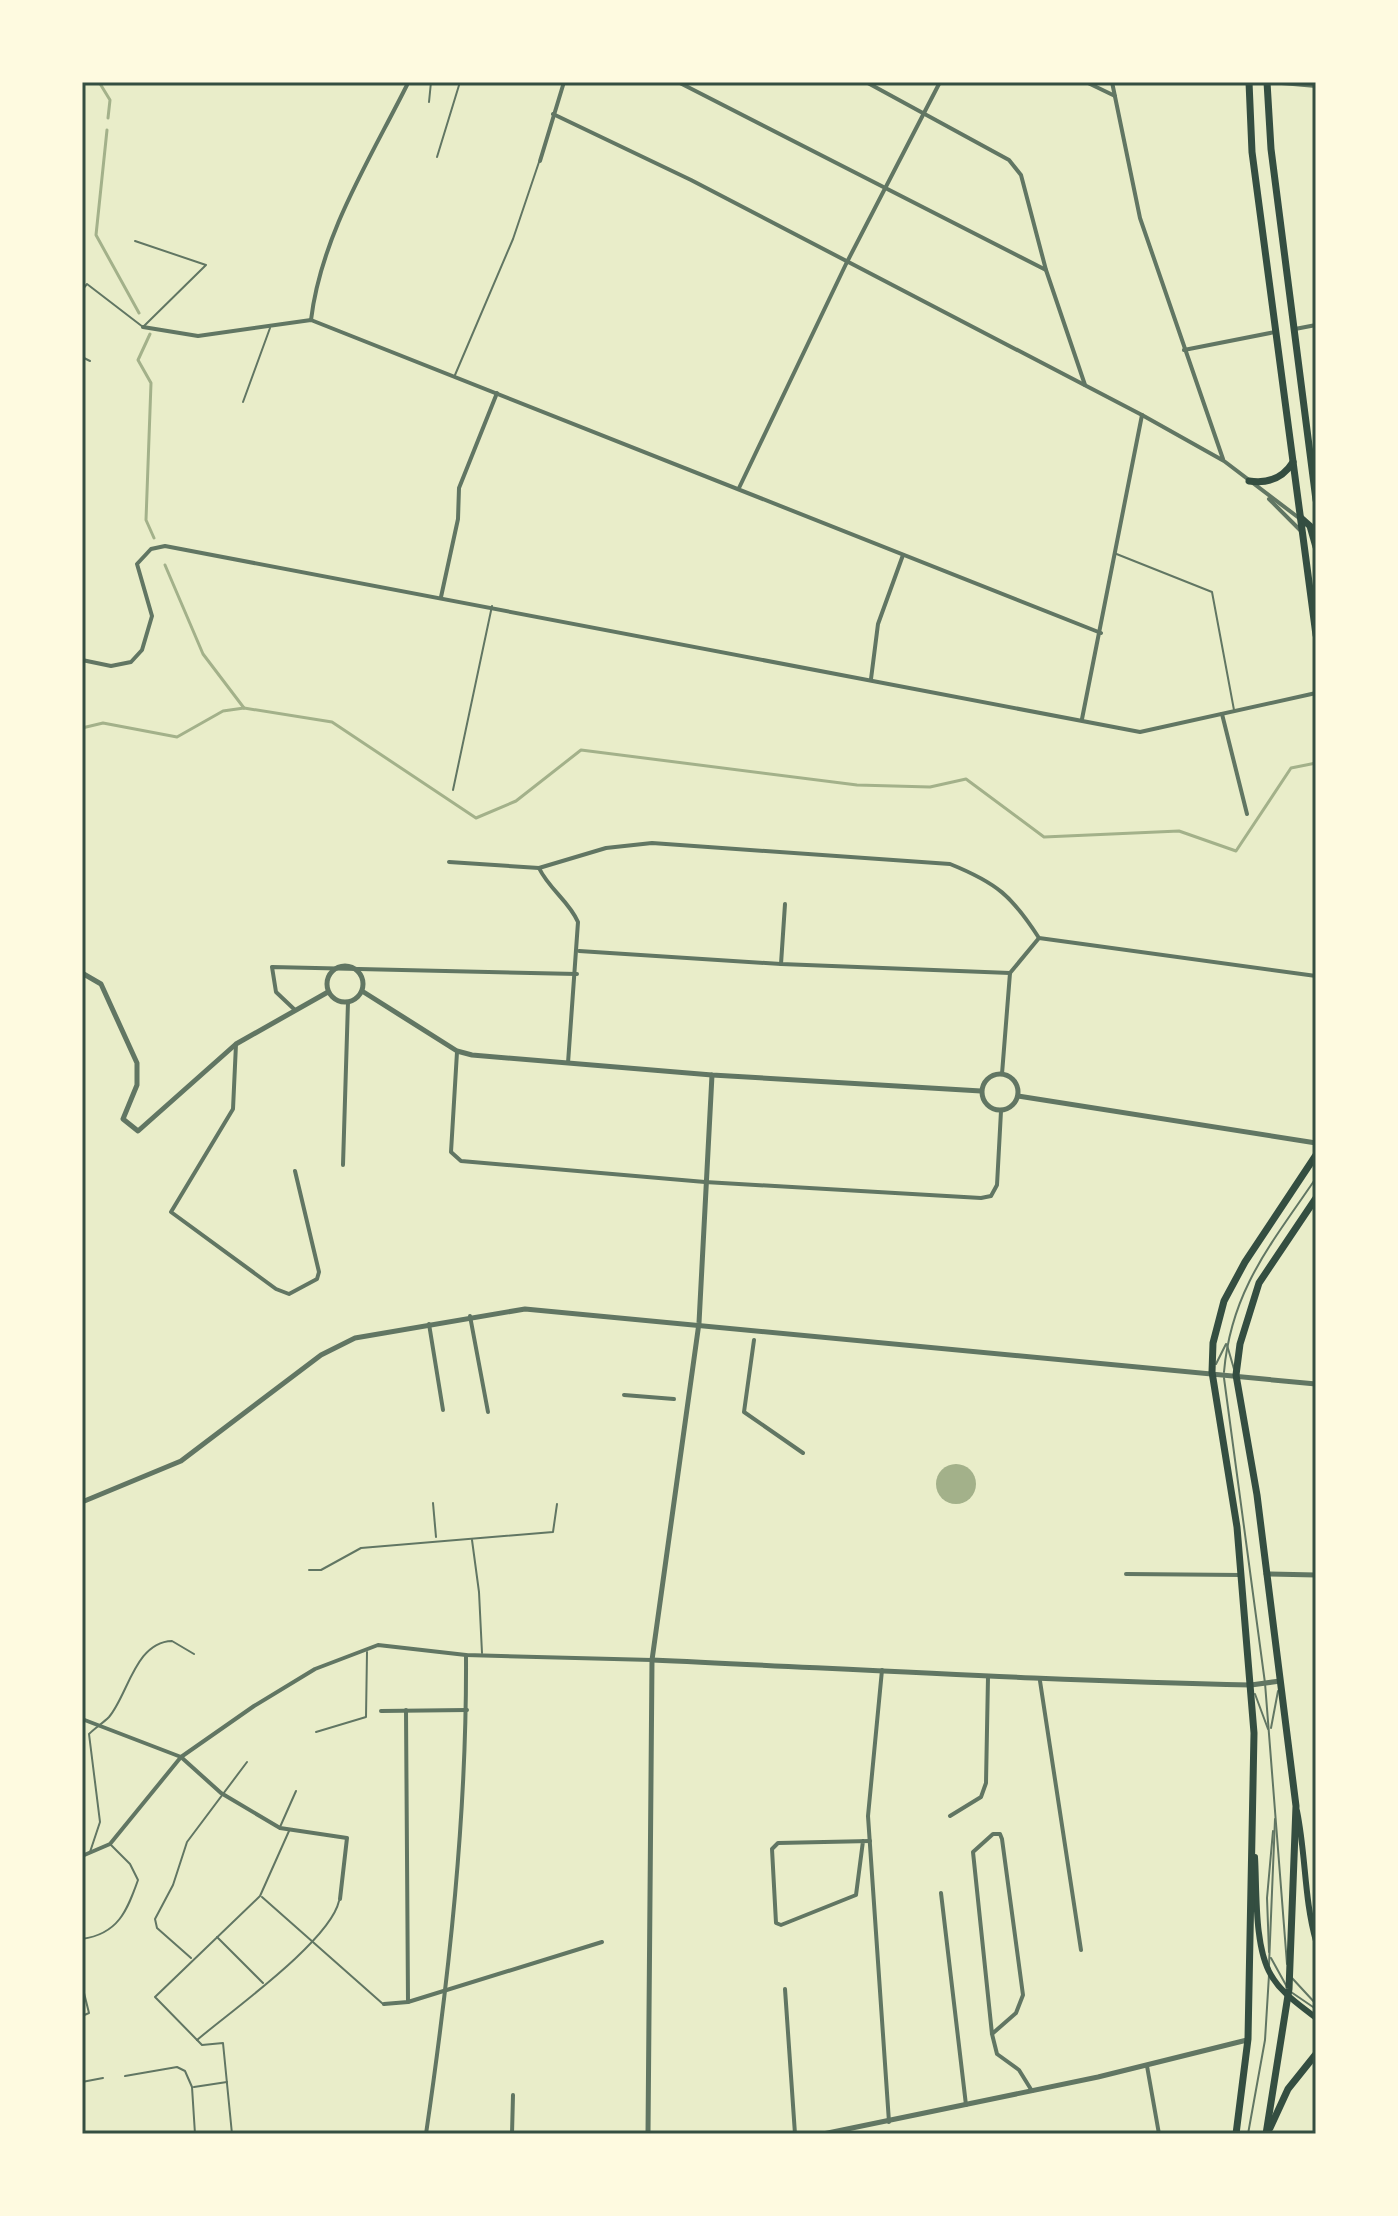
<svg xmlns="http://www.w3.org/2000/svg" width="1398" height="2216" viewBox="0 0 1398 2216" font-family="'Roboto Serif',serif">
  <rect width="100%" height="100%" fill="#e9edc9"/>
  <circle fill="#a3b18a" cx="956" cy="1484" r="20"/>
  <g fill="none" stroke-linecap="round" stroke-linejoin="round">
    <g stroke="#a3b18a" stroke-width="3">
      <polyline points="99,82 110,100 108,118"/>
      <polyline points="107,130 96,235 139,313"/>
      <polyline points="150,334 138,360 151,383 146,520 154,538"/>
      <polyline points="165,565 203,654 244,708"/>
      <polyline points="82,728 103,723 177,737 223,711 244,708 332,722 476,818 516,801 581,750 857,785 930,787 966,779 1044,837 1179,831 1236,851 1291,768 1316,763"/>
    </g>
    <g stroke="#617663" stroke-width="2">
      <polyline points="429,102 431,82"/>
      <polyline points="437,157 460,82"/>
      <polyline points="82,290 87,284 143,327 206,265 135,241"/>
      <polyline points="82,357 90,361"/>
      <polyline points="455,375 513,239 539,162"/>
      <polyline points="243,402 270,328"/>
      <polyline points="1114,553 1212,592 1234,710"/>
      <polyline points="453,790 492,606"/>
      <polyline points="1227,1345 1234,1369"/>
      <polyline points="1216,1364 1226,1344"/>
      <path d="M1224,1372C1231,1290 1272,1243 1316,1178"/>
      <polyline points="1224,1378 1265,1683 1287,1964"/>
      <polyline points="433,1503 436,1537"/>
      <polyline points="472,1540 479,1592 482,1653"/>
      <polyline points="309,1570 321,1570 361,1548 553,1532 557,1504"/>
      <polyline points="1255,1694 1268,1729"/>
      <polyline points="1271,1728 1278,1691"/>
      <polyline points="316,1732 366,1717 367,1652"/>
      <polyline points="280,1827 296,1791"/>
      <path d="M90,1852L100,1822L89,1734C95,1728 103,1723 109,1717C128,1695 135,1642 172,1641L194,1654"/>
      <polyline points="262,1897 383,2004"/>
      <polyline points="217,1937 263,1983"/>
      <path d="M82,1939C118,1934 127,1911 138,1880L130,1864L111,1845"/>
      <polyline points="1269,1952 1267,1898 1273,1831"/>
      <polyline points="191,1958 157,1928 155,1919 173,1885 187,1842 247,1762"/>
      <polyline points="1271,1958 1287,1987"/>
      <polyline points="1269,1965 1275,1819"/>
      <polyline points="1292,1978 1316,2004"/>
      <polyline points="82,1985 89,2013 82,2016"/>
      <polyline points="1291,1992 1316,2009"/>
      <path d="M197,2040C231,2011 330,1941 339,1901"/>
      <polyline points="125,2076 177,2067 185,2071 192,2087 195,2134"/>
      <polyline points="82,2082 103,2078"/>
      <polyline points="194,2087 227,2082"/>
      <polyline points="115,2134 124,2133"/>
      <polyline points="232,2134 223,2043 202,2045 155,1997 260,1896 289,1831"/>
      <polyline points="1248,2134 1265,2040 1269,1975"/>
    </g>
    <g stroke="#617663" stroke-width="4">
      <polyline points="678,82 1046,270"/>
      <polyline points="866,82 1009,160 1021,175 1046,270 1085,385"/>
      <polyline points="1086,82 1115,96"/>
      <polyline points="1112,82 1140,218 1223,459"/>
      <polyline points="1270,82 1316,86"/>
      <polyline points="553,114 691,180 1142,415 1224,461 1299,518"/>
      <polyline points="540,161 564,82"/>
      <path d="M311,320C321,236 370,159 407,85"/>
      <polyline points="143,327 198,336 311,320 1101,633"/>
      <polyline points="1295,329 1316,325"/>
      <polyline points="1184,350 1275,332"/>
      <polyline points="739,488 846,264 940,82"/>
      <polyline points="1269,499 1300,530"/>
      <polyline points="441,597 458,519 459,488 497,393"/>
      <polyline points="82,660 111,666 131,662 142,650 152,616 137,564 151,549 165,546 1140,732 1316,693"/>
      <polyline points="871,679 878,624 903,555"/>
      <polyline points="1222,714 1247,814"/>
      <polyline points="1082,719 1142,415"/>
      <path d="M449,862L539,868L606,848L652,843L950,864C997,883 1012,896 1039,938L1316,976"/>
      <path d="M539,868C549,889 569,901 578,922L568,1063"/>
      <polyline points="579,951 781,964 1010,973"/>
      <polyline points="781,964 785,904"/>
      <polyline points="1010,973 1039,938"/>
      <polyline points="295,1010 276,992 272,967 577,974"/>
      <polyline points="236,1044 233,1109 171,1212 276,1289 289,1294 317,1279 319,1272 295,1171"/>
      <polyline points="457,1052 451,1152 461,1161 705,1182 981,1198 991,1196 997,1185 1001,1111"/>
      <polyline points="1002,1074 1010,973"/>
      <polyline points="343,1165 348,1002"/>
      <polyline points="470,1316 488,1412"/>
      <polyline points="429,1324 443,1410"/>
      <polyline points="754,1340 744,1412 803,1453"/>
      <polyline points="624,1395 674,1399"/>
      <polyline points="1126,1574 1241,1575"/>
      <polyline points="882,1670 868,1816 889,2122"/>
      <polyline points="1040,1681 1081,1950"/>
      <polyline points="406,1710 408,2002"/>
      <polyline points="381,1711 467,1710"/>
      <polyline points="82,1719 181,1757 221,1793 280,1828 347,1838 340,1899"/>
      <polyline points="950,1816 981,1797 986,1783 988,1677"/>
      <polyline points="863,1841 856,1895 781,1925 776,1923 772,1849 778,1843 870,1841"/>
      <polyline points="82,1856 110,1844 181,1757 254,1706 315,1669 378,1645 466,1655 652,1660"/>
      <polyline points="941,1893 966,2105"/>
      <polyline points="785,1989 795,2134"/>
      <polyline points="384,2004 408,2002 602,1942"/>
      <polyline points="992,2034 1016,2013 1023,1995 1002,1839 1000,1834 993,1834 973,1852 992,2034 997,2054 1019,2070 1032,2091"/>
      <polyline points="1147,2066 1159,2134"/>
      <path d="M426,2134C449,1976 467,1815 466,1655"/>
      <polyline points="512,2134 513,2095"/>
    </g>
    <g stroke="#617663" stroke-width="5">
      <circle cx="345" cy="984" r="18"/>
      <polyline points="82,973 101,984 137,1063 137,1085 123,1119 138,1131 236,1044 328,992"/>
      <polyline points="362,991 457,1051 472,1055 712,1075 981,1091"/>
      <circle cx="1000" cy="1092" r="18"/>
      <polyline points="1018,1096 1316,1143"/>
      <polyline points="82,1502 181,1461 321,1355 355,1338 525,1309 1316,1384"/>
      <polyline points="1266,1574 1316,1575"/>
      <path d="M652,1660C852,1669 1051,1681 1251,1685L1280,1681"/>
      <polyline points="648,2134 652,1660 699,1323 712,1075"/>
      <polyline points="823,2134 1098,2077 1247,2040"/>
    </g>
    <g stroke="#344e41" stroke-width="6">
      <path d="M1297,1811C1306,1855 1304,1899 1316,1941"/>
      <path d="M1255,1857C1257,1889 1254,1947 1271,1975C1281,1993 1300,2005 1316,2018"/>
    </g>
    <g stroke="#344e41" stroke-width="7">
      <polyline points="1249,82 1252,152 1316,635"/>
      <polyline points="1267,82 1271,149 1316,500"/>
      <path d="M1249,481C1268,484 1283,478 1293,462"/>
      <polyline points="1301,518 1310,526 1316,547"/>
      <polyline points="1270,2128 1288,2089 1316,2054"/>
      <polyline points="1236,2134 1248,2039 1254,1733 1237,1527 1212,1372 1213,1343 1224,1301 1245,1262 1316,1155"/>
      <polyline points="1266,2134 1289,1989 1296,1806 1257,1495 1236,1375 1240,1344 1259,1283 1316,1198"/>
    </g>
  </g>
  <rect width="1398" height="2216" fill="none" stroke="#fefae0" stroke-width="168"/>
  <rect x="84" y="84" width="1230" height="2048" fill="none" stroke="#344e41" stroke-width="3"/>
</svg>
